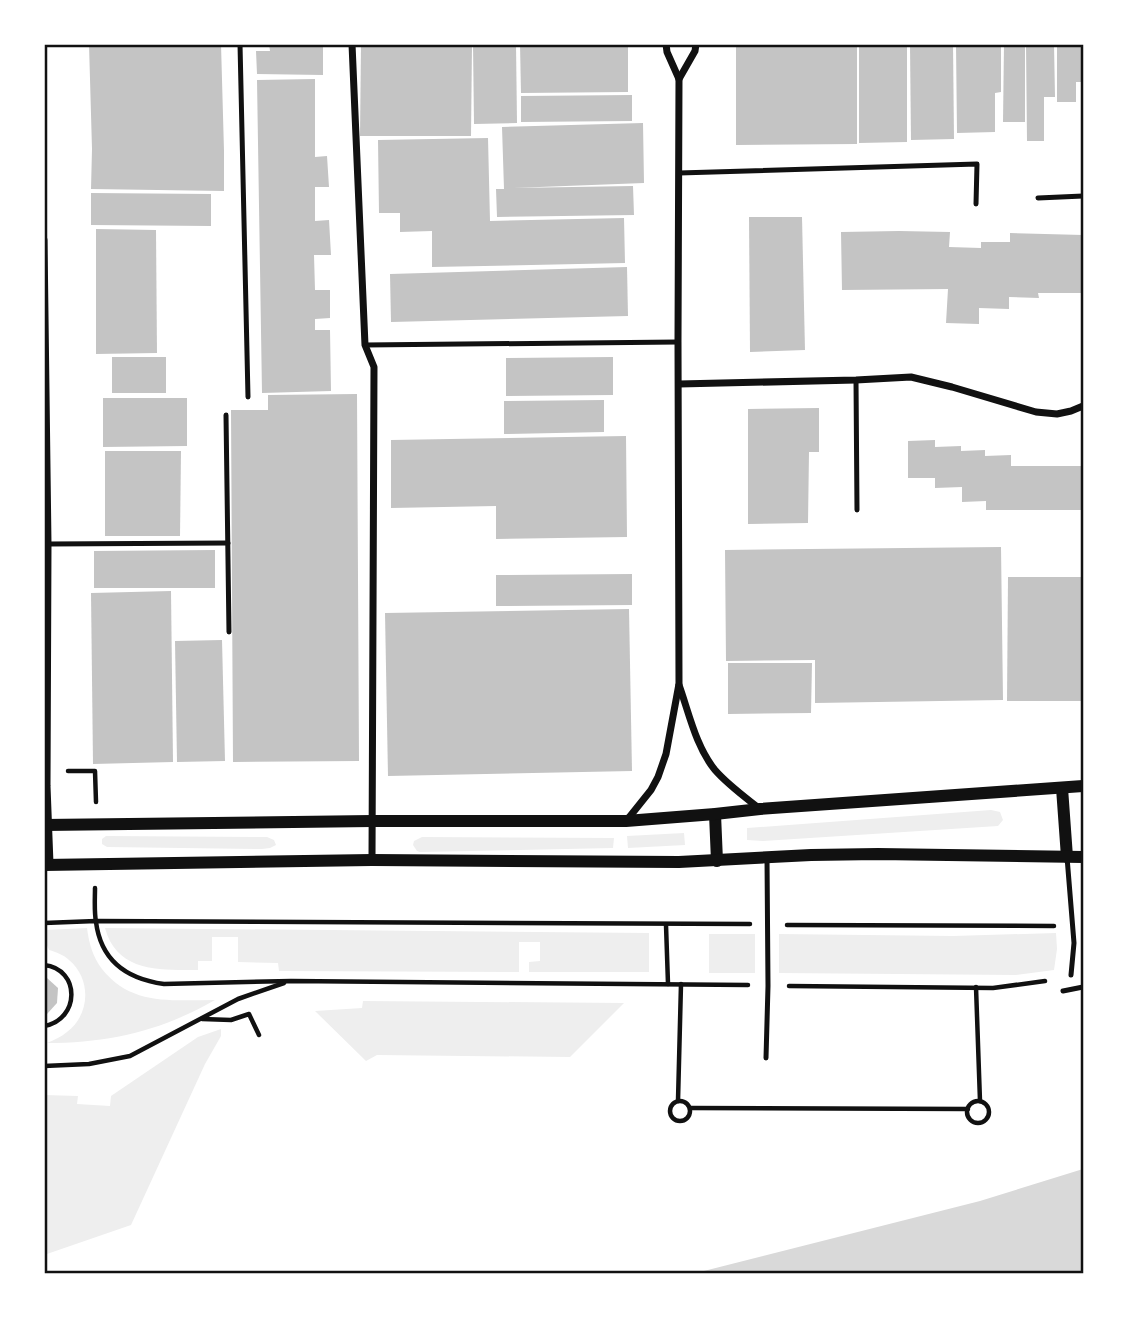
<svg xmlns="http://www.w3.org/2000/svg" width="1127" height="1317" viewBox="0 0 1127 1317" font-family="'Asap Condensed',sans-serif">
  <rect width="100%" height="100%" fill="#fff"/>
  <g fill="#eee">
    <polygon points="991,810 1000,812 1003,820 998,826 763,841 747,840 747,828"/>
    <polygon points="684,833 685,845 628,848 627,836"/>
    <polygon points="106,836 267,837 274,840 276,845 270,848 262,849 107,847 102,844 102,839"/>
    <polygon points="422,837 614,838 613,848 420,852 417,851 413,845 414,841"/>
    <path d="M87,928C89,944 93,957 102,969C131,1006 172,1000 215,1000C161,1031 109,1043 47,1043C54,1040 61,1037 67,1032C90,1015 92,979 69,960C64,955 56,952 49,950L46,943V930Z"/>
    <path d="M105,928L649,933V972H529V962L540,961V942H519V972L279,971L278,963L238,962V937H212V961H198V970C161,970 117,973 105,928Z"/>
    <polygon points="1056,933 1057,949 1054,970 1016,975 779,973 779,934 953,936"/>
    <rect x="709" y="934" width="46" height="39"/>
    <polygon points="363,1001 624,1003 570,1057 377,1055 366,1061 315,1011 362,1008"/>
    <polygon points="221,1029 221,1036 205,1064 131,1225 44,1255 44,1095 78,1096 77,1104 110,1106 111,1096 198,1037"/>
  </g>
  <polygon fill="#d9d9d9" points="1083,1169 1083,1273 696,1273 980,1201"/>
  <g fill="#c4c4c4">
    <polygon points="89,44 221,44 224,151 224,191 91,189 92,149"/>
    <polygon points="269,44 323,44 323,75 257,74 256,51 270,51"/>
    <polygon points="361,44 472,44 471,136 360,136"/>
    <polygon points="473,44 516,44 517,123 474,124"/>
    <polygon points="520,44 628,44 628,92 521,93"/>
    <polygon points="736,44 857,44 857,144 736,145"/>
    <polygon points="859,44 907,44 907,142 859,143"/>
    <polygon points="910,44 953,44 954,139 911,140"/>
    <polygon points="956,44 1001,44 1001,92 995,93 995,132 957,133"/>
    <polygon points="1004,44 1025,44 1025,122 1003,122"/>
    <polygon points="1026,44 1054,44 1055,97 1044,97 1044,141 1027,141"/>
    <polygon points="1057,44 1082,44 1082,82 1076,82 1076,102 1057,102"/>
    <polygon points="315,79 315,157 327,156 329,187 315,187 315,221 329,220 331,255 314,255 315,290 330,290 330,318 315,319 315,330 330,330 331,391 262,393 257,80"/>
    <polygon points="632,95 632,121 521,122 521,96"/>
    <polygon points="643,123 644,183 513,188 633,186 634,215 497,217 496,189 504,189 502,127"/>
    <polygon points="488,138 490,221 624,218 625,263 432,267 432,231 400,232 400,213 379,213 378,140"/>
    <polygon points="91,193 211,194 211,226 91,225"/>
    <polygon points="749,217 802,217 805,350 750,352"/>
    <polygon points="96,229 156,230 157,353 96,354"/>
    <polygon points="899,231 950,232 949,247 981,248 981,242 1010,242 1010,233 1083,235 1083,293 1038,293 1039,298 1009,297 1009,309 979,308 979,324 946,323 948,289 842,290 841,232"/>
    <polygon points="627,267 628,316 391,322 390,274"/>
    <rect x="112" y="357" width="54" height="36"/>
    <polygon points="613,357 613,395 506,396 506,358"/>
    <polygon points="357,394 359,761 233,762 231,410 268,410 268,395"/>
    <polygon points="103,398 187,398 187,446 103,447"/>
    <polygon points="604,400 604,432 504,434 504,401"/>
    <polygon points="819,408 819,452 809,452 808,523 748,524 748,409"/>
    <polygon points="626,436 627,537 496,539 496,506 391,508 391,440"/>
    <polygon points="935,440 935,447 961,446 961,451 985,450 985,456 1011,455 1011,466 1083,466 1083,510 986,510 986,501 962,502 962,487 935,488 935,478 908,478 908,441"/>
    <polygon points="105,451 181,451 180,536 105,536"/>
    <polygon points="1001,547 1003,700 815,703 815,660 726,661 725,550"/>
    <polygon points="215,550 215,588 94,588 94,551"/>
    <polygon points="632,574 632,605 496,606 496,575"/>
    <polygon points="1008,577 1083,577 1083,701 1007,701"/>
    <polygon points="171,591 173,762 93,764 91,593"/>
    <polygon points="629,609 632,771 388,776 385,613"/>
    <polygon points="222,640 225,761 177,762 175,641"/>
    <polygon points="728,663 812,663 811,713 728,714"/>
    <polygon points="44,978 47,978 58,988 57,1003 47,1014 44,1014"/>
  </g>
  <g fill="none" stroke-linecap="round" stroke-linejoin="round">
    <g stroke="#111" stroke-width="4.5">
      <polyline points="68,771 95,771 96,802"/>
      <path d="M95,888C95,899 94,911 96,922C101,961 127,979 164,984L291,981L748,985"/>
      <polyline points="44,923 96,921 750,924"/>
      <polyline points="666,925 668,984"/>
      <polyline points="787,925 1054,926"/>
      <path d="M44,965C81,969 80,1020 44,1026"/>
      <polyline points="789,986 993,988 1045,981"/>
      <polyline points="976,987 980,1101"/>
      <polyline points="202,1019 231,1020 249,1014 259,1035"/>
      <polyline points="44,1066 89,1064 130,1056 238,999 284,983"/>
      <circle cx="680" cy="1111" r="10"/>
      <polyline points="678,1101 681,984"/>
      <circle cx="978" cy="1112" r="11"/>
      <polyline points="690,1108 968,1109"/>
    </g>
    <g stroke="#111" stroke-width="5">
      <polyline points="240,44 248,397"/>
      <polyline points="679,173 977,164 976,204"/>
      <polyline points="1038,198 1083,196"/>
      <polyline points="365,345 678,342"/>
      <polyline points="856,380 857,510"/>
      <polyline points="226,415 229,632"/>
      <polyline points="48,544 228,543"/>
      <polyline points="1067,857 1074,943 1071,975"/>
      <polyline points="1063,991 1083,987"/>
      <polyline points="766,1058 768,986 767,858"/>
    </g>
    <g stroke="#111" stroke-width="7">
      <polyline points="352,44 365,345 374,367 372,860"/>
      <polyline points="679,79 695,51 696,44"/>
      <polyline points="44,240 48,544 47,786 50,864"/>
      <polyline points="679,384 856,380 911,377 952,387 1036,412 1057,414 1071,411 1083,406"/>
      <path d="M679,685C689,713 696,747 715,770C728,785 745,797 760,809"/>
      <polyline points="627,820 651,790 658,777 666,754 679,684 678,342 679,79 667,52 666,44"/>
    </g>
    <g stroke="#111" stroke-width="12">
      <polyline points="1062,788 1067,857"/>
      <polyline points="715,814 717,861"/>
      <polyline points="44,825 372,821 626,821 715,814 760,809 1083,786"/>
      <polyline points="44,865 372,860 679,862 811,855 878,854 1083,857"/>
    </g>
  </g>
  <rect width="1127" height="1317" fill="none" stroke="#ffffff" stroke-width="91"/>
  <rect x="46" y="46" width="1036" height="1226" fill="none" stroke="#111" stroke-width="2.5"/>
</svg>
